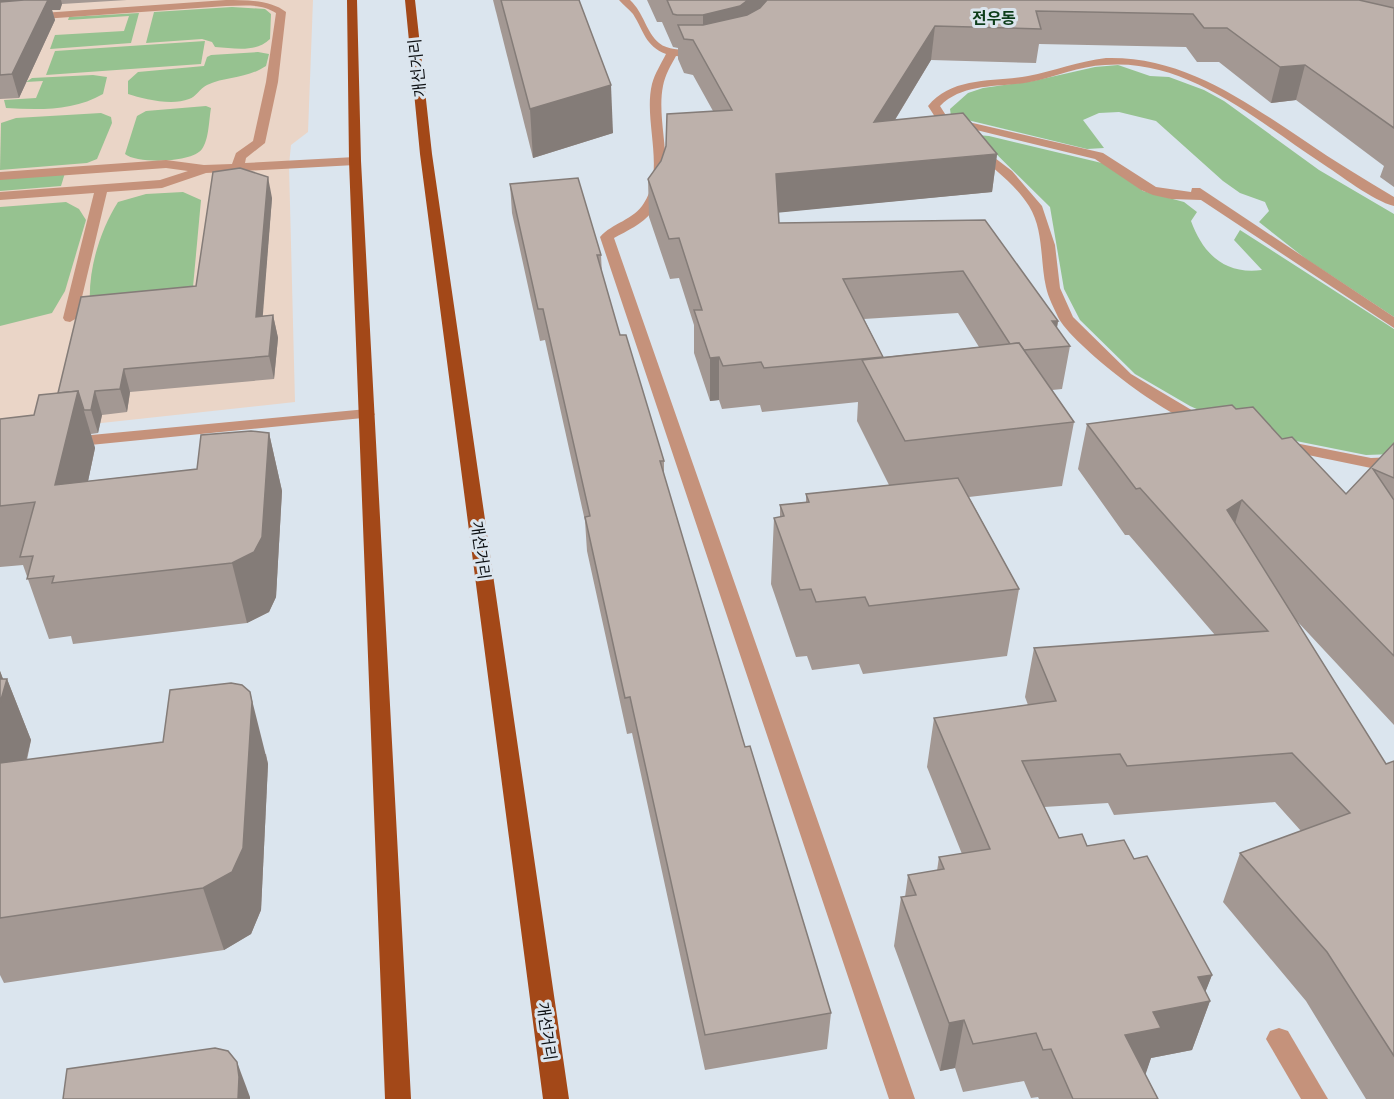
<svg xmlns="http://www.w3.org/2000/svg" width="1394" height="1099" viewBox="0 0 1394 1099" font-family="Inter,'Noto Sans KR',sans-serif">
  <rect width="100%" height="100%" fill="#dbe5ee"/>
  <polygon fill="#ead5c7" points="0,0 313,0 308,132 291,145 289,165 295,402 0,434"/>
  <g fill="#96c290">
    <path d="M232,7L265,9L271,14L270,39C256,53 234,48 215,47L212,42L202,39L146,43L154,12Z"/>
    <polygon points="139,13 131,43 50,49 55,35 124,31 129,16 68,20 69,17"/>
    <polygon points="205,41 201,64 46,75 55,51"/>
    <path d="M258,52L269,54L266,66C246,79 227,76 207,85C200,88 196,97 189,99C172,106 143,99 128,94V81L138,72L204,66L207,57L211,55Z"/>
    <polygon points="1118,65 1150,76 1169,77 1204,90 1224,101 1319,170 1394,214 1394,317 1306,259 1259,222 1269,211 1265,202 1240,193 1223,181 1156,121 1119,112 1099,113 1083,120 1104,148 1087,149 951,116 950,109 968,93 983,88 1033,81 1095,67"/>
    <path d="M93,75L107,77L103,94C74,111 39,110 6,108L4,100L36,98L43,81L26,82L32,78Z"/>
    <path d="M206,106L211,108C209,119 209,140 202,149C192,163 137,164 125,154L137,116L146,111Z"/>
    <polygon points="101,113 111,117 112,123 97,159 87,163 0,170 1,123 16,118"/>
    <path d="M977,135L989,136L1106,164L1143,191L1184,202L1197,212L1191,221C1203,254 1225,275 1262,270L1234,240L1240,230L1394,329V454L1366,455L1281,438L1221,420L1190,406L1135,374L1080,320L1064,289L1050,207Z"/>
    <polygon points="65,173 61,186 0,191 0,178"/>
    <path d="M183,192L201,200L193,287L90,303C88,270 100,230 118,202L146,194Z"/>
    <polygon points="66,202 79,209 86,220 65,291 52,313 0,326 0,207"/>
  </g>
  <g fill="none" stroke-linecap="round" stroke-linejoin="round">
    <g fill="#c5927b" fill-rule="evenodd">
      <path d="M226,0C246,0 271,0 286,12L278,82L265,143L246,158L245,163L355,157L361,161L355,165L206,173L162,188L107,192L77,318L70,322L65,321L63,318L94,193L0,200V192L160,180L188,171L166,168L0,180V172L166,160L204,165L232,164L236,153L253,141L266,82L276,13C261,3 243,6 226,6L0,22V16Z"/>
      <path d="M619,0H630C644,13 646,32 659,43C668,51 681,47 689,54L684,57L676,56C671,65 665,75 663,86C655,125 680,178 652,212C642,224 627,231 614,238L915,1099H889L600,237C612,223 634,220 644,203C666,169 643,121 652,84C655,73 661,64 666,54C645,46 644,31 633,14C629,9 623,5 619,0Z"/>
      <path d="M1106,58C1183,56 1243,100 1305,141C1334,161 1364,179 1394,197V206C1373,201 1339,174 1320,162C1256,120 1187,58 1105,65C1079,66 1055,77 1030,82C999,88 964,82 940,106L947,117L1103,153L1156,187L1191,192L1192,188H1200L1394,317V328L1201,200L1171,199L1153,195L1141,190L1095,159L952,124L962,132L956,136C942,131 936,118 928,106C952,76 994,82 1028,76C1054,71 1079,61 1106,58Z"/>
      <path d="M978,145L1012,171L1042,206L1055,245L1060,288L1073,317L1131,374L1210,421L1208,424C1180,431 1070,343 1058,317C1054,308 1048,297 1046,287C1040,261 1044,230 1029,206C1016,185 993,168 974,152V146Z"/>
      <polygon points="367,409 375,414 373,417 70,447 62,442 70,437"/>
      <polygon points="1280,440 1371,458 1394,457 1394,467 1371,468 1274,448 1272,445 1274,442"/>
      <polygon points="1279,1028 1288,1031 1328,1099 1301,1099 1266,1039 1270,1031"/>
    </g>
    <g fill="#a34818" fill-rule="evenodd">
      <polygon points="347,0 357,0 361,161 411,1099 385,1099 349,161"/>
      <polygon points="405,0 415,0 432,154 569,1099 543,1099 420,154"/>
    </g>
  </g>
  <g fill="#a39893" fill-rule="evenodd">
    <polygon points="0,0 127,0 62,4 60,10 52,10 55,20 19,98 0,99"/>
    <polygon points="493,0 579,0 613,133 533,158"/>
    <path d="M647,0H1394V187L1380,177L1384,166L1296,100L1271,103L1219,62H1197L1186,47L1039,44L1036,63L931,60L895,120L997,154L992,192L779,212V223L985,220L1058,321L1057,328L1070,346L1062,389L1052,390L1074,422L1062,486L969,497L1019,589L1007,656L863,674L859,664L812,670L807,656L796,657L771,584L774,518L780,517V505L806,502V494L889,485L857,421L858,402L762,412L760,405L722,409L719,400L710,401L694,353V325L679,278L670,279L649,217L648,179L713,111L693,75L684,73L678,59V48L673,47L662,22H657ZM958,313L979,347L883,357L864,319Z"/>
    <polygon points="510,184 601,255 602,274 620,335 664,461 664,475 745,747 831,1013 827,1049 705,1070 632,733 627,734 587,551 585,521 545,340 540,341 512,213"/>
    <polygon points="272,198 262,316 273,315 278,338 274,379 130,392 127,412 102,415 98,433 91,434 95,448 88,481 197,469 269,433 282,491 276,597 269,612 247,623 73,644 71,636 49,639 23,565 0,567 0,419 34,415 58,393 196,286"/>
    <polygon points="1236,409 1282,439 1346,494 1394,443 1394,725 1296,620 1386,764 1394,761 1394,1099 1366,1099 1306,1001 1223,902 1240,853 1301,831 1275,802 1114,815 1108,803 1044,807 1059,838 1134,859 1212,975 1205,992 1210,1001 1192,1050 1151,1058 1145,1074 1158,1099 1039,1099 1038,1097 1031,1098 1024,1081 963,1092 955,1068 940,1071 894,946 901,897 905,897 908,875 937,871 939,857 962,854 927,767 934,718 1028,705 1025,697 1034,648 1215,635 1129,535 1125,535 1078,469 1087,424"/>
    <polygon points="0,671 3,679 7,679 31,740 27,760 266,754 268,764 261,910 251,934 224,950 4,983 0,975"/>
  </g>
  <g fill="#847c78">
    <polygon points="0,0 61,0 62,4 60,10 52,10 55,20 19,98 12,74 0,14"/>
    <polygon points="748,0 786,0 703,49 703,15"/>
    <polygon points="935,26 931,60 871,159 874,122"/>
    <polygon points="1305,65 1296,100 1271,103 1280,67"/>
    <polygon points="611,85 613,133 533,158 530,109"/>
    <polygon points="997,154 992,192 775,213 776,174"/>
    <polygon points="268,177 272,198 261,339 256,317"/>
    <polygon points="273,315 278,338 274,379 269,356"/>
    <polygon points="1052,321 1058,321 1053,347"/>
    <polygon points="719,357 719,400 710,401 710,358"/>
    <polygon points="124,369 130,392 127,412 120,389"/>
    <polygon points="78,391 95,448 75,543 55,485"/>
    <polygon points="95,391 102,415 98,433 91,410"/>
    <polygon points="269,433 282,491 276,597 269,612 247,623 232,563"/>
    <polygon points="1242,500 1228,547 1227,510"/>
    <polygon points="0,671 5,684 7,679 31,740 10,827 0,804"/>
    <polygon points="250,692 268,764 261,910 251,934 224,950 203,888"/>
    <polygon points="1212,975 1201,1003 1210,1001 1192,1050 1151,1058 1145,1076 1125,1035 1198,977"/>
    <polygon points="964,1020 955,1068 940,1071 949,1023"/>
    <polygon points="237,1062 250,1097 250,1099 238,1099"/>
  </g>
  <g fill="#bdb1ab" stroke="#847c78" stroke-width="1.5">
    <polygon points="24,0 48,0 12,74 0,75 0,2"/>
    <polygon points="501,0 579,0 611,85 530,109"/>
    <polygon points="667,0 748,0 740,6 703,15 677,15 673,14"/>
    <polygon points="767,0 1359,0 1394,8 1394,128 1305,65 1280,67 1227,28 1204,28 1193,14 1036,11 1041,29 935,26 874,122 963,113 997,154 776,174 779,223 985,220 1058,321 1052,321 1070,346 1024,350 1019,343 1010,344 963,271 843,279 883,357 764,368 761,362 723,366 719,357 710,358 694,310 702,310 679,238 669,239 648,179 661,161 666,146 667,114 732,110 693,40 684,39 678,25 703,25 747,15 760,8"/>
    <polygon points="240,168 268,177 256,317 273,315 269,356 124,369 120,389 95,391 91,410 84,410 78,391 58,393 81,297 196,286 213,172"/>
    <polygon points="578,178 601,255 597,255 620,335 626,335 664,461 660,461 745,747 750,746 831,1013 705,1035 630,697 625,698 585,517 590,516 543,309 538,309 510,184"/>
    <polygon points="1019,343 1074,422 905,441 862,360"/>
    <polygon points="78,391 55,485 197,469 201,435 251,431 269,433 262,537 254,552 232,563 52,583 54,576 27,579 33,556 20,557 35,502 0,506 0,419 34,415 39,395"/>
    <polygon points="1232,405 1236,409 1253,407 1282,439 1292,437 1346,494 1394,443 1394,478 1373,469 1394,500 1394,656 1242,500 1227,510 1386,764 1394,761 1394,1056 1327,952 1240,853 1350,813 1292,753 1127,766 1120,754 1022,761 1059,838 1082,834 1087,846 1124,840 1134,859 1147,856 1212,975 1198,977 1210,1001 1153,1012 1161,1028 1125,1035 1158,1099 1073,1099 1051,1049 1043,1050 1036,1033 973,1044 964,1020 949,1023 901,897 916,895 908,875 944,869 939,857 990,849 934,718 1056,701 1034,648 1268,631 1140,488 1136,489 1087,424"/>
    <polygon points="958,478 1019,589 869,606 865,597 816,602 811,589 800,590 774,518 784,516 780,505 809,502 806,494"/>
    <polygon points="0,679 7,679 0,703"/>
    <polygon points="231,683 242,685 250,692 252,702 243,848 232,872 203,888 0,918 0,763 163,742 170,690"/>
    <polygon points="215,1048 228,1051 237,1062 239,1077 238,1099 63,1099 67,1069"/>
  </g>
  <g text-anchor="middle" stroke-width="6" stroke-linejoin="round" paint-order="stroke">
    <g font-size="16" font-weight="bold" fill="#0c3d1a" stroke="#dbe5ee">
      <text x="994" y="24">전우동</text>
    </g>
    <g font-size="16" fill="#0e1114" stroke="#dbe5ee">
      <text transform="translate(417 68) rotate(-96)" y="6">개선거리</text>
      <text transform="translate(481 550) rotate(82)" y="6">개선거리</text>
      <text transform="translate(547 1031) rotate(82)" y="6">개선거리</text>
    </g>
  </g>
</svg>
